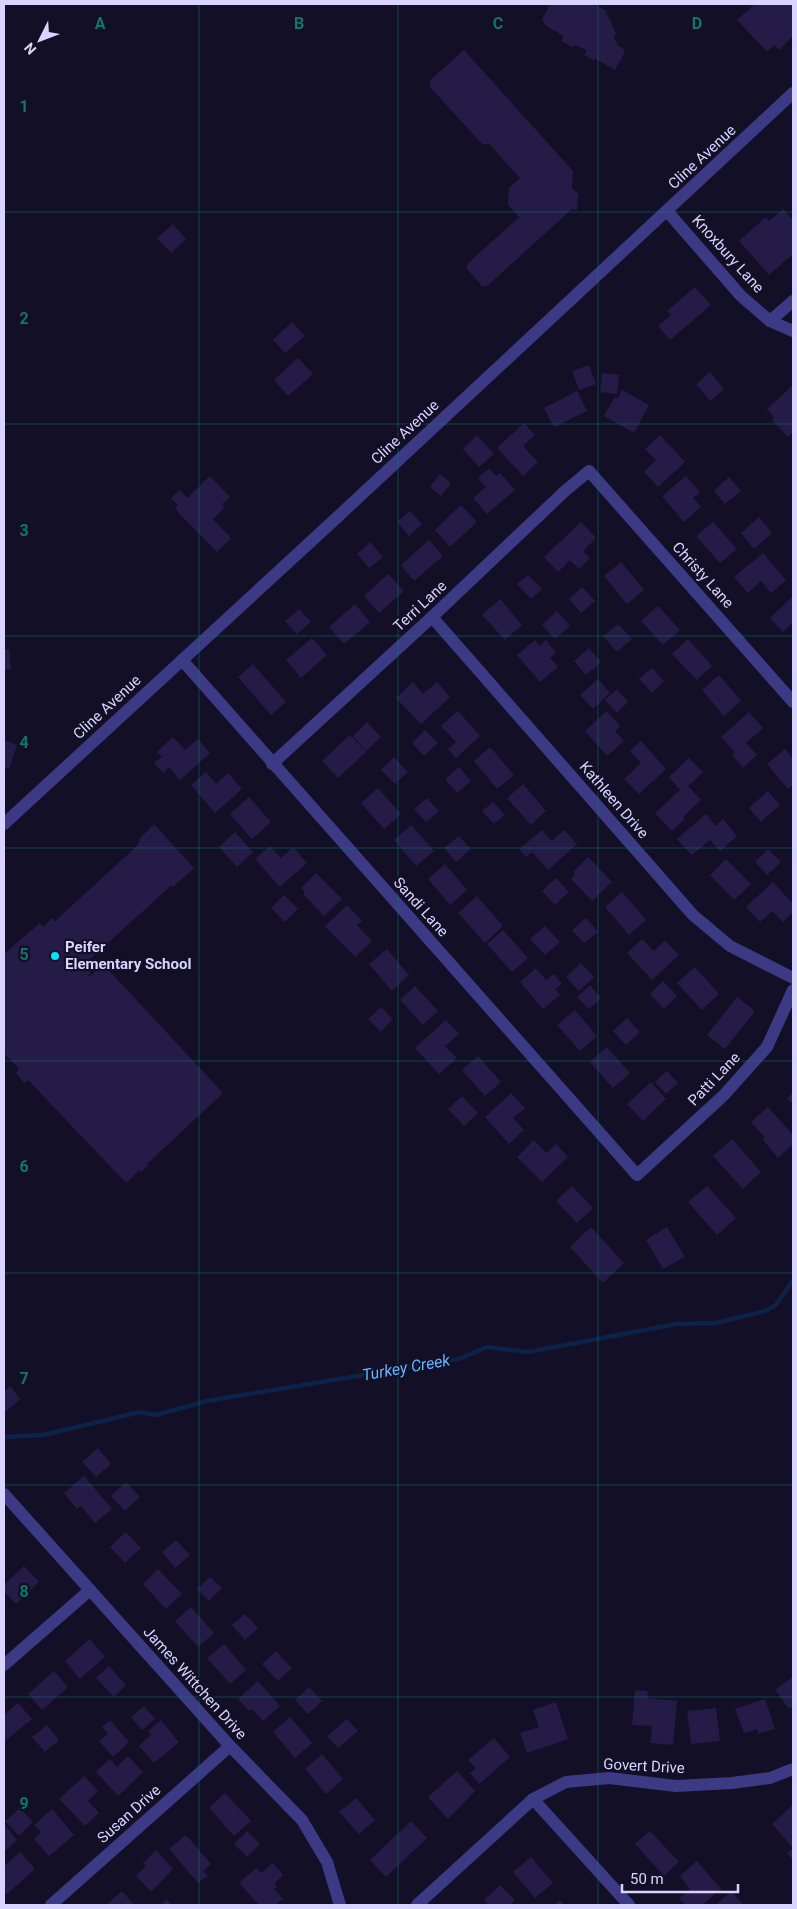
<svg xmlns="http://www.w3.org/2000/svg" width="797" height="1909" viewBox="0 0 797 1909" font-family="Roboto,sans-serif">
  <rect width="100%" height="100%" fill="#130f26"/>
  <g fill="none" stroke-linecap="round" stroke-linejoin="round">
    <polyline stroke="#0c2248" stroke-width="4.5" points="4,1437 43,1435 140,1412 156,1415 207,1401 459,1359 487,1347 528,1352 676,1324 716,1323 765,1311 776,1305 793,1280"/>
  </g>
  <g fill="#241b47">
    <polygon points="547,4 594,4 605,10 616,33 614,37 618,46 623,48 625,52 615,70 596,59 593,60 584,55 587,51 576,45 573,47 561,41 564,36 546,26 542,19 549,7"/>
    <polygon points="755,4 793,4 793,36 779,50 774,45 767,52 737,20"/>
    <polygon points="464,50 573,171 572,188 578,194 577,210 572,209 487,286 482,286 467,269 467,264 519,217 508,205 509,188 520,178 489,144 482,144 430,87 430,80"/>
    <polygon points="783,209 793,220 793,254 769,275 739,241 766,217 769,221"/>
    <polygon points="173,224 186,239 171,253 157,238"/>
    <polygon points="695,287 711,305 670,340 658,326 671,315 667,311"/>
    <polygon points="292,322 305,336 285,353 273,340"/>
    <polygon points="298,358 313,374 288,396 274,380"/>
    <polygon points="589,365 596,384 579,390 572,371"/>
    <polygon points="710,372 724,389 710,401 696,384"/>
    <polygon points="602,373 619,375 617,394 600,392"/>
    <polygon points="793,385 793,432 788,437 772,420 774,417 767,409"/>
    <polygon points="622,390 649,405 634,433 604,416 615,397 618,398"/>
    <polygon points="577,391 587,411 554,427 544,408"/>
    <polygon points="524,423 535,435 523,446 538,462 523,476 497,448"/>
    <polygon points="477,435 494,454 479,467 463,449"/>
    <polygon points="660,435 685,462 658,487 644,472 656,460 645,449"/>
    <polygon points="489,468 496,476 500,473 515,490 487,514 473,498 486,487 478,478"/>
    <polygon points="440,474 451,483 441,496 430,487"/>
    <polygon points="210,476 230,497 222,504 225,507 213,519 231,538 217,552 175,509 178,505 171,498 180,490 187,498"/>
    <polygon points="686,476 700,492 693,498 701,507 684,522 662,496"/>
    <polygon points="729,477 741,491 725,504 714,491"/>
    <polygon points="461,505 477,522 450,547 435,530"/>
    <polygon points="410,511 422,524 409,536 397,522"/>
    <polygon points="759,517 772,533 754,549 741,533"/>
    <polygon points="581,522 596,538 583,551 590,558 579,569 570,560 558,572 544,557"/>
    <polygon points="713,522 737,549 720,563 696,536"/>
    <polygon points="429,540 443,556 414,581 401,565"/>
    <polygon points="370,542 383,557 369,568 357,554"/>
    <polygon points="763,553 786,580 771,593 761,581 748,593 734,577"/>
    <polygon points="621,562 644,590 627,604 604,576"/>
    <polygon points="388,574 404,591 379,613 364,596"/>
    <polygon points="528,575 542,589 531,599 517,584"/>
    <polygon points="582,587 595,601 581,613 569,599"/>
    <polygon points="793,596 793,623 783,632 770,618"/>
    <polygon points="500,599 522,625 505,640 482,615"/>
    <polygon points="355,604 370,622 344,644 329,627"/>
    <polygon points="658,606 680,630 663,645 641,621"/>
    <polygon points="299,609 311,622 297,634 285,621"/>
    <polygon points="557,611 570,626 555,639 542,625"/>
    <polygon points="618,624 632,639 617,652 603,636"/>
    <polygon points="312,638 327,655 301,678 286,660"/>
    <polygon points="688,639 712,666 697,680 672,654"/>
    <polygon points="535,640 539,646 546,640 556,653 550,658 558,667 540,682 517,655"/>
    <polygon points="589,648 601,662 586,675 574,661"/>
    <polygon points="9,649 11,669 4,669 4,650"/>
    <polygon points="253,664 286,702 271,715 238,677"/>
    <polygon points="652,668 664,681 652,693 639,679"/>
    <polygon points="719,675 741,701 724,716 702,690"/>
    <polygon points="598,679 610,693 593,709 580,695"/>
    <polygon points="413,682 423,694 437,682 450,697 421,724 396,698"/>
    <polygon points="617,689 628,702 617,713 605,700"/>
    <polygon points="458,711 480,736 456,758 448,749 456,742 441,726"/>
    <polygon points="607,711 620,726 615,731 624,741 607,756 585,731"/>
    <polygon points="749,712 763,728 746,743 757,755 743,768 732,755 735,752 721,737"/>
    <polygon points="367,722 381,737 366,751 353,736"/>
    <polygon points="425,730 438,743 424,756 412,743"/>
    <polygon points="350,735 366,752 338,778 322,761"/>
    <polygon points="173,737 185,750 198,739 210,753 180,780 169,767 163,773 154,763 162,757 157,752"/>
    <polygon points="4,740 17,745 9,769 4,767"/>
    <polygon points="641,741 666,769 639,794 624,779 641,763 630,751"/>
    <polygon points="490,747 514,775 497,789 474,761"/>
    <polygon points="785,749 793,759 793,785 788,789 767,764"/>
    <polygon points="394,757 408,772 395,784 381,770"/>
    <polygon points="689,758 703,772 688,786 701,800 683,817 685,819 672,831 655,813 680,790 669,777"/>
    <polygon points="459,767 471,781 457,793 445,779"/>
    <polygon points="206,772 216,784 228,773 242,789 215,813 191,785"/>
    <polygon points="523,784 546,811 531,825 507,798"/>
    <polygon points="378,788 401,814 384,829 361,803"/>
    <polygon points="768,791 780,805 761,822 749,808"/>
    <polygon points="249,797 271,822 252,839 230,814"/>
    <polygon points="427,798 439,811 426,822 414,809"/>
    <polygon points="493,802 505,815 494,824 482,811"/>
    <polygon points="706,814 716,826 723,819 737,836 720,851 710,840 692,855 677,839"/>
    <polygon points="154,824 194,868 173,887 172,885 80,968 84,972 87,969 91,973 88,976 89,977 103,964 223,1093 147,1164 148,1166 141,1172 140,1170 126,1183 28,1080 24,1083 16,1073 19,1069 4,1053 4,954 40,923 43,927 52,918 55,921 136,847 140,841 138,840"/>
    <polygon points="411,825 434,851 416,866 394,840"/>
    <polygon points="542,830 552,841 564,830 577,844 548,870 532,852 526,857 519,849"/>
    <polygon points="235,832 253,852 237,867 219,847"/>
    <polygon points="459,836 471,849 456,862 444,848"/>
    <polygon points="270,846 281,858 293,847 307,863 280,887 255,859"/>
    <polygon points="768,849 781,862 767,875 755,862"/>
    <polygon points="588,857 612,882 592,901 571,879 575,875 573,872"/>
    <polygon points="726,859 751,884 734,900 710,875"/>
    <polygon points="445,864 467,890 450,905 428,879"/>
    <polygon points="316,873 342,899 324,916 303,894 305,892 301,888"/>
    <polygon points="556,878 569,892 555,905 542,891"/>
    <polygon points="773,882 793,904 793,912 783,922 772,911 760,922 746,907"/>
    <polygon points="622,892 646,920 629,935 605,907"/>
    <polygon points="284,895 298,909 285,922 271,908"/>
    <polygon points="477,896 503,926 485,943 458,913"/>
    <polygon points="347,905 362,921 357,925 372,941 355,957 325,926"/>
    <polygon points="586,918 598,932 584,943 572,930"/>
    <polygon points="545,926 560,942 545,955 530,939"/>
    <polygon points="503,930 528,958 512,972 487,944"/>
    <polygon points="642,939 654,951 665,940 679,955 652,980 627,953"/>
    <polygon points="387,949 409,975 392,991 369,964"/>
    <polygon points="581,963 594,977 579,991 566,977"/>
    <polygon points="695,967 719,994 702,1010 677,983"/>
    <polygon points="536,968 546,980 554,974 562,984 555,989 560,995 543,1009 520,982"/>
    <polygon points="663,981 677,996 664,1009 650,994"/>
    <polygon points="590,985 601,998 589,1009 577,997"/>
    <polygon points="415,986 438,1011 423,1025 400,1000"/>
    <polygon points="737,997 755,1011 725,1049 707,1035"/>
    <polygon points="381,1007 393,1019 381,1032 368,1019"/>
    <polygon points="575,1010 597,1036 580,1051 557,1025"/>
    <polygon points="627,1018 640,1032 626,1045 613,1031"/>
    <polygon points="446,1020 459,1034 445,1046 457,1058 439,1074 415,1048"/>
    <polygon points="607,1047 630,1073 613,1088 590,1062"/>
    <polygon points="478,1056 501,1082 485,1096 462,1070"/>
    <polygon points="667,1071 678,1083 666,1094 655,1082"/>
    <polygon points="651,1082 666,1099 643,1121 627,1104"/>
    <polygon points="793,1092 793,1104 787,1099"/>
    <polygon points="511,1093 525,1108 513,1118 524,1130 509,1144 485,1117"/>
    <polygon points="462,1096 478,1113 464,1126 448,1109"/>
    <polygon points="768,1107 793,1135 793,1144 778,1158 763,1140 765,1138 751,1122"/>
    <polygon points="732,1139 761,1172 743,1189 713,1156"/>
    <polygon points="534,1140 546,1153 556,1144 568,1157 542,1182 517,1157"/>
    <polygon points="572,1186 593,1208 577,1223 556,1201"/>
    <polygon points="707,1186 736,1218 717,1235 688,1202"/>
    <polygon points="591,1227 624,1263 603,1283 570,1247"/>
    <polygon points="667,1227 685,1257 663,1269 646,1240"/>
    <polygon points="10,1386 20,1399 4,1413 4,1392"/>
    <polygon points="98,1448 111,1464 96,1477 82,1462"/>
    <polygon points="84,1476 112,1509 95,1523 81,1506 77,1509 64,1493"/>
    <polygon points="126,1482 140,1497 125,1511 111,1496"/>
    <polygon points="126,1532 141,1548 125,1563 110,1547"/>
    <polygon points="176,1540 190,1555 175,1568 162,1552"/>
    <polygon points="24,1566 39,1582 16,1604 4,1591 4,1585"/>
    <polygon points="158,1569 182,1594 166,1609 143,1584"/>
    <polygon points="210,1577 222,1588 209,1601 197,1589"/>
    <polygon points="191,1607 214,1633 198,1647 175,1621"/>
    <polygon points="245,1614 258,1628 245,1640 232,1625"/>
    <polygon points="90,1639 105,1657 80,1679 65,1661"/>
    <polygon points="224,1644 246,1670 230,1684 207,1658"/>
    <polygon points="276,1651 292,1668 278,1681 262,1664"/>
    <polygon points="109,1666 126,1685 114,1697 96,1678"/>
    <polygon points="54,1671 68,1687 42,1710 28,1694"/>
    <polygon points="793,1677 793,1706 789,1709 775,1690"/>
    <polygon points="258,1681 280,1706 263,1721 252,1709 249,1711 238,1699"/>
    <polygon points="309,1687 322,1701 308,1714 295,1700"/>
    <polygon points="635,1690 648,1691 647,1698 677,1701 673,1745 650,1743 652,1726 632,1725"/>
    <polygon points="765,1699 775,1729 759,1734 757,1729 744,1733 735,1709"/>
    <polygon points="556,1702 568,1739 527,1753 520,1733 539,1727 533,1710"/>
    <polygon points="18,1703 32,1719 5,1741 4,1739 4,1715"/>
    <polygon points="144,1706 155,1719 142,1730 131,1717"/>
    <polygon points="716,1708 720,1741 691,1744 687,1711"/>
    <polygon points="290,1717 312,1743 295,1758 273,1732"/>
    <polygon points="347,1719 358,1731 338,1748 327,1736"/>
    <polygon points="110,1720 129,1742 113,1757 99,1741 108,1734 102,1727"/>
    <polygon points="161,1720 179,1742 154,1763 139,1746 151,1735 148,1731"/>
    <polygon points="47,1725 59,1740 45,1752 32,1737"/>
    <polygon points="494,1738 510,1757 479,1784 470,1773 476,1768 468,1760"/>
    <polygon points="322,1754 343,1779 326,1794 305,1769"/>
    <polygon points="128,1756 143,1772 118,1796 96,1772 110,1759 117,1767"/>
    <polygon points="457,1771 475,1791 448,1819 428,1797"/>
    <polygon points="84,1776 98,1791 88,1801 99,1813 85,1826 59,1799"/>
    <polygon points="225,1793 251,1821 234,1836 209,1808"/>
    <polygon points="356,1798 375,1820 359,1834 339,1812"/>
    <polygon points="793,1805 793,1860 787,1853 793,1848 772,1824"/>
    <polygon points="20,1808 33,1822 19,1836 5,1821"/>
    <polygon points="52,1809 74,1835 49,1856 34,1839 41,1832 34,1825"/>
    <polygon points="411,1821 427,1838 386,1877 370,1860"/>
    <polygon points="4,1824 17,1840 4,1852"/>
    <polygon points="247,1831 260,1844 247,1857 234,1844"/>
    <polygon points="650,1831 679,1862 664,1876 635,1844"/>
    <polygon points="186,1835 211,1864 203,1871 208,1876 198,1883 169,1849"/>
    <polygon points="156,1850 173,1869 151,1892 136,1876 146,1866 143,1863"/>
    <polygon points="20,1852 35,1869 7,1894 4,1891 4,1866"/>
    <polygon points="531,1857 553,1883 535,1898 513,1872"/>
    <polygon points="697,1861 721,1889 702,1905 686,1905 679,1898 690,1889 680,1876"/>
    <polygon points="273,1863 283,1875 274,1884 277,1887 274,1889 283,1899 275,1905 259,1905 239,1883 256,1868 261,1873"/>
    <polygon points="500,1885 515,1900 510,1905 488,1905 484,1900"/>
    <polygon points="122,1891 134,1905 106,1905"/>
    <polygon points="731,1891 744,1905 716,1905"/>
    <polygon points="167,1900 172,1905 161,1905"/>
    <polygon points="560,1900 564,1905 554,1905"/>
  </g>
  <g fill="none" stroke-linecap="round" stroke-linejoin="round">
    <g stroke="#3d3a85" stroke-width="12">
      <polyline points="667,211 741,296 770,321 793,331"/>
      <polyline points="770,321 793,301"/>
      <polyline points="432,617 693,915 730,946 793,978"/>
      <polyline points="182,660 637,1175 724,1095 767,1047 793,990"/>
      <polyline points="272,764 432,617 565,491 589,471 793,702"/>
      <polyline points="4,824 331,523 793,93"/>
      <polyline points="4,1494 230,1746 302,1820 327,1862 340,1905"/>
      <polyline points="4,1665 90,1590"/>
      <polyline points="533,1799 629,1905"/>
      <polyline points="51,1905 230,1746"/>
      <polyline points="417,1905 533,1799 566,1782 609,1778 676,1786 732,1783 770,1778 793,1769"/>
    </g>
  </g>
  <path fill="none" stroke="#0f766e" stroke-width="1" stroke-opacity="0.55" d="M199,4V1905M398,4V1905M598,4V1905M4,212H793M4,424H793M4,636H793M4,848H793M4,1061H793M4,1273H793M4,1485H793M4,1697H793"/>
  <circle fill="#00e5ff" stroke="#130f26" stroke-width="2" cx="55" cy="956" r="5"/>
  <g text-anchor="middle" stroke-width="4.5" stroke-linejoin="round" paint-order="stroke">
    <g font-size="15" fill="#d9d4ff" stroke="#130f26">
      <text transform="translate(702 157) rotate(-43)" y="5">Cline Avenue</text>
      <text transform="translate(728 254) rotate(48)" y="5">Knoxbury Lane</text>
      <text transform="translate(405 432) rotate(-43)" y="5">Cline Avenue</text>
      <text transform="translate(703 575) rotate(48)" y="5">Christy Lane</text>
      <text transform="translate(420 606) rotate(-43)" y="5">Terri Lane</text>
      <text transform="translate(107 707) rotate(-43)" y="5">Cline Avenue</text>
      <text transform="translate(614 800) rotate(49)" y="5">Kathleen Drive</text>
      <text transform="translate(421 907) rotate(48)" y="5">Sandi Lane</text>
      <text transform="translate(714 1079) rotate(-46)" y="5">Patti Lane</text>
      <text transform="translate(195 1683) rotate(48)" y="5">James Wittchen Drive</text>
      <text transform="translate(644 1766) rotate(3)" y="5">Govert Drive</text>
      <text transform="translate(129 1814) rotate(-42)" y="5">Susan Drive</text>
    </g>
    <g font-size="15" font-weight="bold" fill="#d9d4ff" stroke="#130f26" text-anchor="start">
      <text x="65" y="952">Peifer<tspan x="65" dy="17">Elementary School</tspan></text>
    </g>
    <g font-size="16" font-style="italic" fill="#62b6ff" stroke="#130f26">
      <text transform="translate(406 1367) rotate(-10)" y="6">Turkey Creek</text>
    </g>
  </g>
  <g font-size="16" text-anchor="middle" font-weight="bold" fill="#0f766e" stroke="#130f26" stroke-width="4.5" stroke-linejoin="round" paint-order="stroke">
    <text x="100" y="29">A</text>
    <text x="299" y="29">B</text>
    <text x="498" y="29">C</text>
    <text x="697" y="29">D</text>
    <text x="24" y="112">1</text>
    <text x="24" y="324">2</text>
    <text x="24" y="536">3</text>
    <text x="24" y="748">4</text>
    <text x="24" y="960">5</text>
    <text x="24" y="1172">6</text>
    <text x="24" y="1384">7</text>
    <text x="24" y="1597">8</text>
    <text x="24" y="1809">9</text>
  </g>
  <rect width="797" height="1909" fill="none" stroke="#d9d4ff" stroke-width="10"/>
  <g transform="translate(40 40) rotate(228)" stroke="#130f26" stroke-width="4" paint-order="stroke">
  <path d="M0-4L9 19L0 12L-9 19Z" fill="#d9d4ff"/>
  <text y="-8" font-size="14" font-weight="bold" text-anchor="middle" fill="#d9d4ff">N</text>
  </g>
  <path d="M622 1884v8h116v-8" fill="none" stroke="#d9d4ff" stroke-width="2.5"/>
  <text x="630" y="1884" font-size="15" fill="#d9d4ff" stroke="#130f26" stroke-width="4" paint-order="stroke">50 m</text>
</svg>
